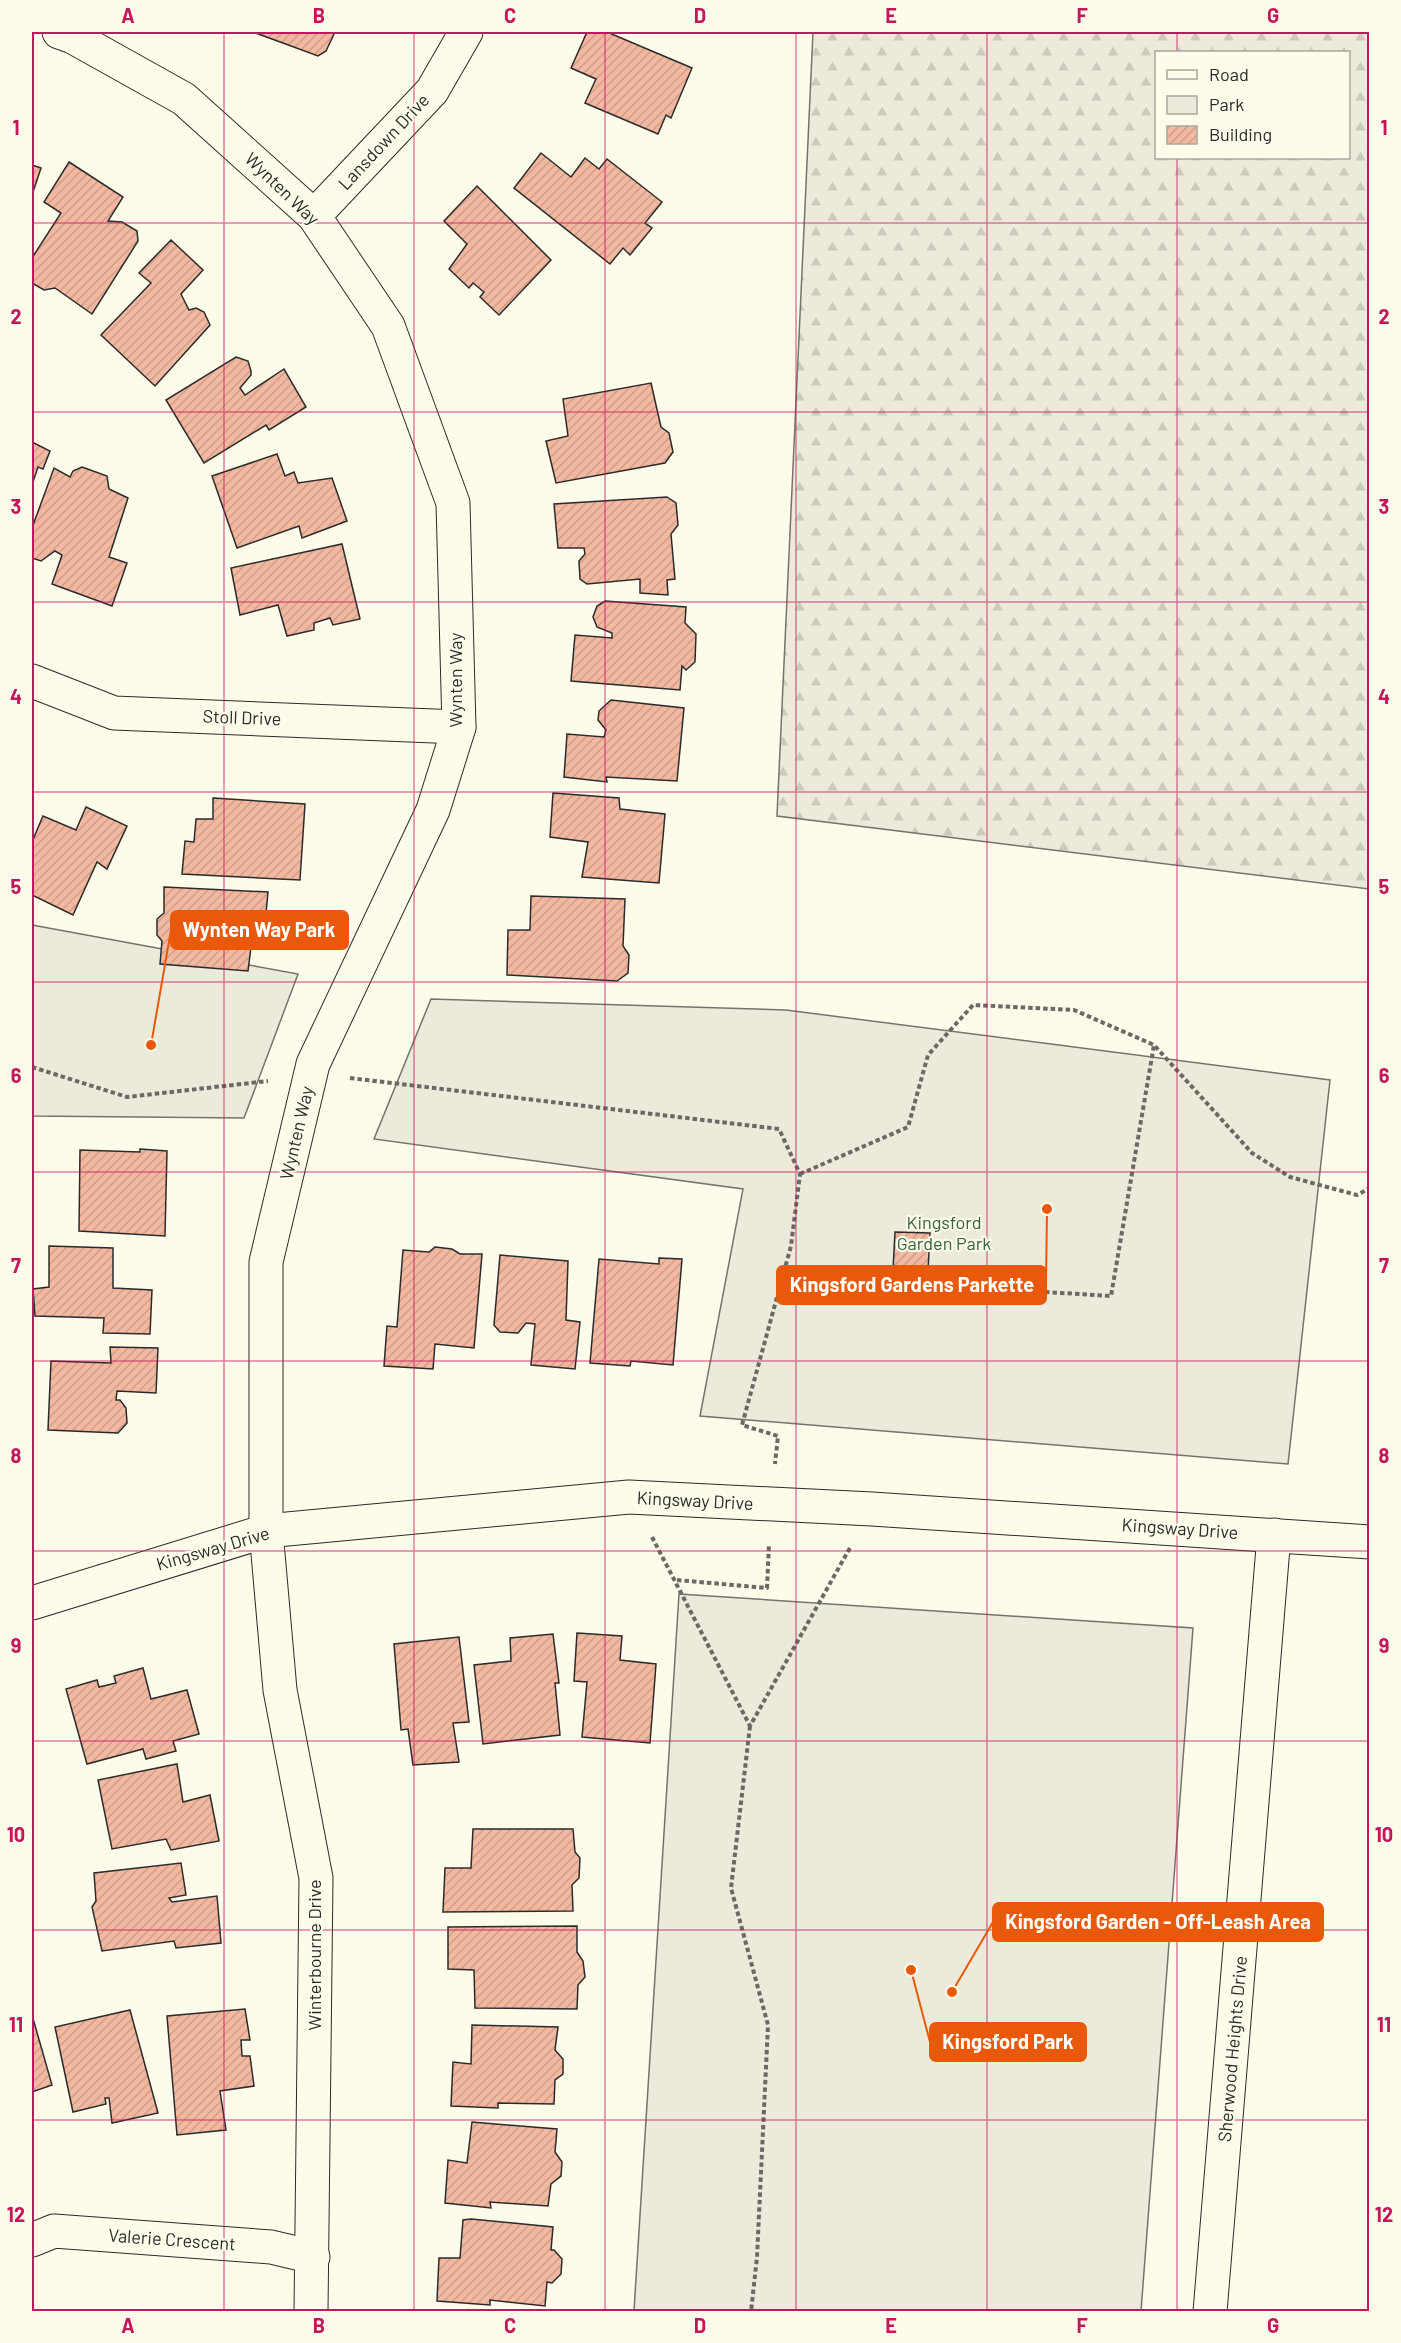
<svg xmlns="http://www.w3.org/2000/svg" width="1401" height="2343" viewBox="0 0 1401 2343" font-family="Barlow,sans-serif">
  <defs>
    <pattern id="forest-firs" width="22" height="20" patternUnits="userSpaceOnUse" patternTransform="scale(1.5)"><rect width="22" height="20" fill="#ecebdb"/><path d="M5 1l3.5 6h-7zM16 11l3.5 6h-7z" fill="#cbcabc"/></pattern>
    <pattern id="building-hatch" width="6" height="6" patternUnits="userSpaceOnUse" patternTransform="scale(1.5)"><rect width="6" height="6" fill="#f2b8a0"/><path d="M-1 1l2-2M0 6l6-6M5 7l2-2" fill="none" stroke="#d09e8a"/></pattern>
  </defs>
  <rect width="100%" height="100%" fill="#fdfbea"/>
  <g fill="#ecebdb" stroke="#74746e" stroke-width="1.5">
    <polygon points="32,925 298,974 244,1118 32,1116"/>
    <polygon points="431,999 786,1010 1330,1080 1288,1464 700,1416 743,1189 374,1139"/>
    <polygon points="679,1594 1193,1628 1141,2311 634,2311"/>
  </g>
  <path fill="url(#forest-firs)" stroke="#74746e" stroke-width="1.5" fill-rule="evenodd" d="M813,32H1369V889L777,816ZM1156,52H1348V158H1156Z"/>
  <g fill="url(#building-hatch)" stroke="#2b2b2b" stroke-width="1.5">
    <polygon points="253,32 331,32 334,34 326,51 318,56"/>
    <polygon points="587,32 607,32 692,68 671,118 666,115 658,134 585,103 596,79 571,68"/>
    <polygon points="541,153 571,177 585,158 599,169 607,159 662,202 645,223 652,228 630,255 623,248 610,264 514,188"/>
    <polygon points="69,162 123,197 108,221 122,222 137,231 138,241 92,314 55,288 44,290 32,283 32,258 61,213 44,202"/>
    <polygon points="32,165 41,168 32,195"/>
    <polygon points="477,186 551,260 499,315 480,297 484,292 473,283 469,288 449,269 467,244 444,221"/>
    <polygon points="171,240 203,270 181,294 189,310 196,308 204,312 210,325 155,386 101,335 151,283 139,273"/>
    <polygon points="236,357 248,361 251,371 251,375 240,388 245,395 284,369 306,407 269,430 266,425 204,463 166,400"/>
    <polygon points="651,383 661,427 669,433 673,452 665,463 556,483 546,441 568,436 563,399"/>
    <polygon points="32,442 50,451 43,469 38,467 32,485"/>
    <polygon points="277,454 285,476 294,472 298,483 332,478 347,521 302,538 299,526 237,548 212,476"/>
    <polygon points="82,467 107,476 109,489 128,498 109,557 127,563 112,606 52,584 62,555 55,551 41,561 32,558 32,528 54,468 70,477 73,471"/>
    <polygon points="667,497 676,503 678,525 671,534 675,579 667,580 668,595 640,593 640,579 587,584 580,579 579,561 585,554 584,548 558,548 554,504"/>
    <polygon points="342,544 360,619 333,625 330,618 314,623 314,630 287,636 278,605 240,615 231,568"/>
    <polygon points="605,601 686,607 685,623 696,634 695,662 686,670 682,666 680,690 571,681 575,635 612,638 612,633 597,627 593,617 597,606"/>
    <polygon points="611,700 684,708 677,781 606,777 607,782 564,777 567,734 604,737 606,730 598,720 599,711"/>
    <polygon points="553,793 619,798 620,809 665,814 659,883 582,877 588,842 550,837"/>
    <polygon points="213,798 305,804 300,880 182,874 185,841 194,842 196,819 213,819"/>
    <polygon points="86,807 127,826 107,869 97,862 73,915 32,895 32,842 43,816 76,830"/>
    <polygon points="164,887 268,892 264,934 246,932 244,940 252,939 248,971 160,964 162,941 157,935 157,919 164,913"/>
    <polygon points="531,896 625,899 623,946 629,955 628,973 617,981 507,975 508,930 530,930"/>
    <polygon points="140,1149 167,1151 165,1236 79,1231 80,1150 140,1152"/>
    <polygon points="895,1232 930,1233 928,1271 893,1270"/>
    <polygon points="49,1246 113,1248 113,1288 152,1290 150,1334 103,1333 104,1318 35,1316 33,1289 49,1287"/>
    <polygon points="435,1247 452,1249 460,1254 482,1254 474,1348 435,1344 433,1369 384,1366 387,1326 397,1327 403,1250 429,1252"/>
    <polygon points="500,1255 568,1261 566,1320 580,1322 575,1369 531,1365 535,1324 526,1323 518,1333 500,1332 494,1325"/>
    <polygon points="659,1258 682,1259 673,1365 631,1361 630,1366 590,1363 599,1259 659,1264"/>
    <polygon points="110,1347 158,1348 156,1393 117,1391 116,1400 120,1400 126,1408 127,1423 118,1433 48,1430 51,1361 111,1363"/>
    <polygon points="577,1633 622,1636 620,1660 656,1664 650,1743 582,1737 587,1682 574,1681"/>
    <polygon points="553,1634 559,1683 555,1683 560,1735 483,1744 474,1665 511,1661 510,1638"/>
    <polygon points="459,1637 469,1722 453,1723 459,1762 413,1765 408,1729 401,1730 394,1644"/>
    <polygon points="143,1668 151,1699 187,1690 199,1734 173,1741 176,1751 146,1759 143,1749 87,1764 66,1689 97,1680 99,1687 116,1683 114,1676"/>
    <polygon points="177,1764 183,1802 210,1795 219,1841 171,1850 166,1839 112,1849 98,1780"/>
    <polygon points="473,1829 573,1829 575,1852 580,1858 579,1878 572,1885 573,1911 443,1912 445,1868 471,1868"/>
    <polygon points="181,1863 186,1895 169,1898 172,1902 217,1896 221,1943 176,1948 174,1941 102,1951 92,1907 96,1901 94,1873"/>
    <polygon points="577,1926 577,1952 583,1961 585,1977 578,1985 577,2009 475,2008 474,1970 448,1969 448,1927"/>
    <polygon points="245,2009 250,2040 241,2040 242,2056 250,2056 254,2086 220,2091 226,2130 177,2135 167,2016"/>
    <polygon points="130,2010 158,2113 112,2123 109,2098 105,2098 106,2104 73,2112 55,2027"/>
    <polygon points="32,2015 52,2085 32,2092"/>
    <polygon points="472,2025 558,2027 555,2050 563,2059 563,2074 555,2080 554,2104 498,2103 498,2108 451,2106 453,2062 471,2064"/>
    <polygon points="472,2122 557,2129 555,2152 562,2162 561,2176 551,2184 548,2206 490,2202 491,2208 445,2203 448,2160 467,2163"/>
    <polygon points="471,2219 553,2227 551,2250 554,2250 562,2259 561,2274 552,2283 547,2282 545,2306 490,2300 490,2305 437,2301 439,2258 460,2258 463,2220"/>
  </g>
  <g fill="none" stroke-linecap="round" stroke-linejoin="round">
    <defs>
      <g id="minor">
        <polyline points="59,32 73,37 184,99 314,216 388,326 453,503 459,727 433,810 313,1064 266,1262 266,1531 280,1690 316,1878 311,2312"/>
        <polyline points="314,216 432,91 466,32"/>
        <polyline points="32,681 114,713 459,727"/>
        <polyline points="32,1603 266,1531 629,1497 872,1509 1370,1542"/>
        <polyline points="32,2240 54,2231 271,2247 313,2257"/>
        <polyline points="1210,2312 1274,1535"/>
      </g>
    </defs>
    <use href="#minor" stroke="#2b2b2b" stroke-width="35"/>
    <g stroke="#6a6964" stroke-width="4" stroke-dasharray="4.5 3" stroke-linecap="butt">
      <polyline points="32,1067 127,1097 268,1081"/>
      <polyline points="350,1078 779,1129 800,1174 791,1246 742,1425 778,1436 775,1464"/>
      <polyline points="800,1174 908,1127 928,1055 973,1005 1074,1010 1154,1045 1252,1153 1290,1177 1357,1195 1370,1188"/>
      <polyline points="783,1276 1111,1296 1154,1045"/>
      <polyline points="652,1537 750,1726 851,1546"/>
      <polyline points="677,1580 767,1588 769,1544"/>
      <polyline points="750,1726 731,1888 768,2025 757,2257 751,2312"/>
    </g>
    <use href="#minor" stroke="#fdfbea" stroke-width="33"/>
  </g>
  <path fill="none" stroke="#c2185b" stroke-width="1.5" stroke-opacity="0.55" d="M224,32V2312M414,32V2312M605,32V2312M796,32V2312M987,32V2312M1177,32V52M1177,158V2312M32,223H1370M32,412H1370M32,602H1370M32,792H1370M32,982H1370M32,1172H1370M32,1361H1370M32,1551H1370M32,1741H1370M32,1930H1370M32,2120H1370"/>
  <g text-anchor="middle" stroke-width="4.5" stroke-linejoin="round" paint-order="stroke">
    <g font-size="18" fill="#2b2b2b" stroke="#fdfbea">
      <text transform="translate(384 142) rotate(-47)" y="6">Lansdown Drive</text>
      <text transform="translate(282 189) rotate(44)" y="6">Wynten Way</text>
      <text transform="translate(456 680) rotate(-90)" y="6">Wynten Way</text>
      <text transform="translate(242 718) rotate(2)" y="6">Stoll Drive</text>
      <text transform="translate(297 1133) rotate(-77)" y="6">Wynten Way</text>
      <text transform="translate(695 1501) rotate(3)" y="6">Kingsway Drive</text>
      <text transform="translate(1180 1529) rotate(4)" y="6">Kingsway Drive</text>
      <text transform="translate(213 1549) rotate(-16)" y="6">Kingsway Drive</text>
      <text transform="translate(315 1955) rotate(-90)" y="6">Winterbourne Drive</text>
      <text transform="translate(1233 2049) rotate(-85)" y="6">Sherwood Heights Drive</text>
      <text transform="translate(172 2240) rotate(4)" y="6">Valerie Crescent</text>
    </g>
    <g font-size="18" fill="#34623c" stroke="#fdfbea">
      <text x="944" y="1229">Kingsford<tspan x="944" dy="21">Garden Park</tspan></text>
    </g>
  </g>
  <path fill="none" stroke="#e8590c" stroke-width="2" d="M151 1045L171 930M1047 1209L1046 1285M952 1992L993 1922M911 1970L930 2042"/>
  <g fill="#e8590c" stroke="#fdfbea" stroke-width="2">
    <circle cx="151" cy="1045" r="6"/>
    <circle cx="1047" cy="1209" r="6"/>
    <circle cx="952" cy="1992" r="6"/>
    <circle cx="911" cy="1970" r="6"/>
  </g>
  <g fill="#e8590c" stroke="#e8590c" stroke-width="2">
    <rect x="171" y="911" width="177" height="38" rx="6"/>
    <rect x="777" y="1266" width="269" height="38" rx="6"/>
    <rect x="993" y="1903" width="330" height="38" rx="6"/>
    <rect x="930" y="2023" width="156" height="38" rx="6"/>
  </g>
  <g font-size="20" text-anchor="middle" font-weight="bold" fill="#fff">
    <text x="259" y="937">Wynten Way Park</text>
    <text x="912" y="1292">Kingsford Gardens Parkette</text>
    <text x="1158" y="1929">Kingsford Garden - Off-Leash Area</text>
    <text x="1008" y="2049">Kingsford Park</text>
  </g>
  <rect width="1401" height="2343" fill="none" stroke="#fdfbea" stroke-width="66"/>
  <rect x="1155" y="51" width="195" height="108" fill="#fdfbea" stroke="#a9a89e" stroke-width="1.5"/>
  <rect x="1167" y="70" width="30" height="9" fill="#fdfbea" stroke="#a9a89e" stroke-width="1.5"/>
  <text x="1209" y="81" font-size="18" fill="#2b2b2b">Road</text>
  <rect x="1167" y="96" width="30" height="18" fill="#ecebdb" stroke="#a9a89e" stroke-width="1.5"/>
  <text x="1209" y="111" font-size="18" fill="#2b2b2b">Park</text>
  <rect x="1167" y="126" width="30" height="18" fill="url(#building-hatch)" stroke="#a9a89e" stroke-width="1.5"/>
  <text x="1209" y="141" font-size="18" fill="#2b2b2b">Building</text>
  <rect x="33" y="33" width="1335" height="2277" fill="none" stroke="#c2185b" stroke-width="2"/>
  <g font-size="20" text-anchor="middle" font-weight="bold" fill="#c2185b">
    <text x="128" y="23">A</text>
    <text x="319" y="23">B</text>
    <text x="510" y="23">C</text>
    <text x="700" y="23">D</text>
    <text x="891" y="23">E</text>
    <text x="1082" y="23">F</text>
    <text x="1273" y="23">G</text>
    <text x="16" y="135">1</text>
    <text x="1384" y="135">1</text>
    <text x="16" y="324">2</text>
    <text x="1384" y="324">2</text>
    <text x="16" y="514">3</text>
    <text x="1384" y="514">3</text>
    <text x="16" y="704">4</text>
    <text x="1384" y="704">4</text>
    <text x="16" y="894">5</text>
    <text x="1384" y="894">5</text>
    <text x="16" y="1083">6</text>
    <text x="1384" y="1083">6</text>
    <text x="16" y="1273">7</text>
    <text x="1384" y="1273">7</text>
    <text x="16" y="1463">8</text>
    <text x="1384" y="1463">8</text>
    <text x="16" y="1653">9</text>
    <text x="1384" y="1653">9</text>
    <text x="16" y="1842">10</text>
    <text x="1384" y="1842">10</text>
    <text x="16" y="2032">11</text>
    <text x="1384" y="2032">11</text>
    <text x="16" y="2222">12</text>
    <text x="1384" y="2222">12</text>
    <text x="128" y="2333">A</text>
    <text x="319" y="2333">B</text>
    <text x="510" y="2333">C</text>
    <text x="700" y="2333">D</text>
    <text x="891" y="2333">E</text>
    <text x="1082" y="2333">F</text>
    <text x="1273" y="2333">G</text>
  </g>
</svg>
